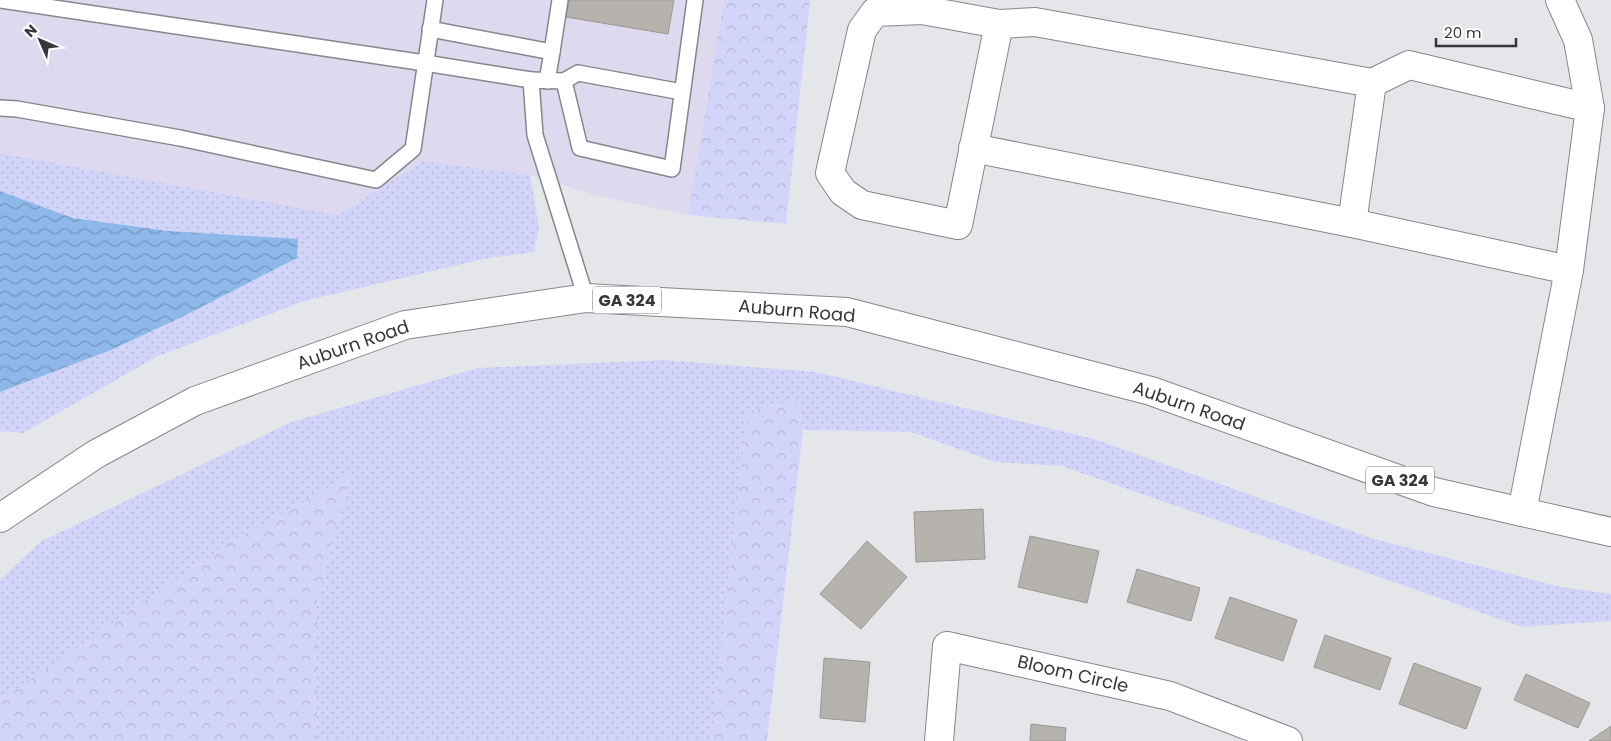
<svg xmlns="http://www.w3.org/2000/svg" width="1611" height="741" viewBox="0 0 1611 741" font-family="Poppins,sans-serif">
  <defs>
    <pattern id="grass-dots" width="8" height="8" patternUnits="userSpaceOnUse" patternTransform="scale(1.25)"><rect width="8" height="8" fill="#d3d4fa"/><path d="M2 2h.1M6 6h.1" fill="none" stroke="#b6b7d7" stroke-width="1.8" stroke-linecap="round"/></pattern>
    <pattern id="forest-crowns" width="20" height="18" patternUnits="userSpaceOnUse" patternTransform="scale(1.25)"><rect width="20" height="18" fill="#d3d4fa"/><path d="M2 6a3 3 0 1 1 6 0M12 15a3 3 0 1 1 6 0" fill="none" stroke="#b6b7d7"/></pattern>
    <pattern id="water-waves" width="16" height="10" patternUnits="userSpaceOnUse" patternTransform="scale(1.25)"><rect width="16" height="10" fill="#8db8e9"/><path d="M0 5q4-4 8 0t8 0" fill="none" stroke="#7496be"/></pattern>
  </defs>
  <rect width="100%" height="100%" fill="#e5e6ea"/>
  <polygon fill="#ded9ee" points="0,0 724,0 688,215 598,196 530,175 423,161 338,215 0,153"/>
  <g fill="url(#grass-dots)">
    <polygon points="0,153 338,215 423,161 530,175 539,227 534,252 488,258 304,301 158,356 23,433 0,431 0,392 111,350 184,316 297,258 298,240 169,231 73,218 0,191"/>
    <polygon points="664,360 816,372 1094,439 1371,538 1561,587 1611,594 1611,621 1522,627 1062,466 995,462 911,432 803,430 798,399 748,412 711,741 317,741 317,602 350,476 0,700 0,580 40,542 291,422 478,368"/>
  </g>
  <g fill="url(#forest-crowns)">
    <polygon points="724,0 810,0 786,224 688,215"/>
    <polygon points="798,399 803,430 767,741 711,741 748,412"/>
    <polygon points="350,475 317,602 317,741 0,741 0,700 236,539"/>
  </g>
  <polygon fill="url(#water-waves)" points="0,191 73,218 169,231 298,239 297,258 184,316 111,350 0,392"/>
  <g fill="#b6b3af" stroke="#9b9894">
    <polygon points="569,0 674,0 668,34 566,17"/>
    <polygon points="983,509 985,559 916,562 914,512"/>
    <polygon points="1030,536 1099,551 1087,603 1018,587"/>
    <polygon points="867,541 907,577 861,629 820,594"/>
    <polygon points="1137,569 1200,588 1191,621 1127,602"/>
    <polygon points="1230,597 1297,620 1283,661 1215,638"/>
    <polygon points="1325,635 1391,658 1380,690 1314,667"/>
    <polygon points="824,658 870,662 865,722 820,718"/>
    <polygon points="1414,663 1481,688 1466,729 1399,704"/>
    <polygon points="1526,674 1590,703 1578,728 1514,700"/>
    <polygon points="1031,724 1066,728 1065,741 1030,741"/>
    <polygon points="1611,726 1611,741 1589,741"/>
  </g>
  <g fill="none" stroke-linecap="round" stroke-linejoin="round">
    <defs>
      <g id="service">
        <polyline points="0,0 425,63 531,80"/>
        <polyline points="430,29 552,52 560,0"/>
        <polyline points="547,81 552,52"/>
        <polyline points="564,81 578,73 682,92"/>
        <polyline points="0,108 17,109 180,138 376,180 413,149 435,0"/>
        <polyline points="586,298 535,135 531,80 564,81 580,148 672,169 695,0"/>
      </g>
      <g id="minor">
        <polyline points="999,24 958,225 862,205 843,192 830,173 862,30 875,12 922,10 999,24 1035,22 1372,83 1409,65 1590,108"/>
        <polyline points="973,148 1352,223 1569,270"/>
        <polyline points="1352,223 1372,83"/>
        <polyline points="1522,512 1569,270 1590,108 1578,40 1560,0"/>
        <polyline points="939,741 947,646 1170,696 1288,741"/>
      </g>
      <polyline id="primary" points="0,518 96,454 195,401 405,325 586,298 847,312 1151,391 1434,492 1611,532"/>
    </defs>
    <use href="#service" stroke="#86868b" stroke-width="18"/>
    <use href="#minor" stroke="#86868b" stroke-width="30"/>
    <use href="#primary" stroke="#86868b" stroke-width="30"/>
    <use href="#service" stroke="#fff" stroke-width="15"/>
    <use href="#minor" stroke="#fff" stroke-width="28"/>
    <use href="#primary" stroke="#fff" stroke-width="28"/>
  </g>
  <g text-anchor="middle" stroke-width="5" stroke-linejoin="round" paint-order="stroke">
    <g fill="#fff" stroke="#737374" stroke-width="1">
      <rect x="593" y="286.5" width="68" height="27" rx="4"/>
      <rect x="1366" y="466.5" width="68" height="27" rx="4"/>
    </g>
    <g font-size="16" font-weight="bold" fill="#373739">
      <text x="627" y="306">GA 324</text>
      <text x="1400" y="486">GA 324</text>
    </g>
    <g font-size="18" fill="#373739" stroke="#fff">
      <text transform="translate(797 311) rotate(5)" y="6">Auburn Road</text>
      <text transform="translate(353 345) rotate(-19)" y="6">Auburn Road</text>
      <text transform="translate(1189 406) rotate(19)" y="6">Auburn Road</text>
      <text transform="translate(1073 674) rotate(13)" y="6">Bloom Circle</text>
    </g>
  </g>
  <g transform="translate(40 40) rotate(315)" stroke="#ffffff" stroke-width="4" paint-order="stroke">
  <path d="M0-4L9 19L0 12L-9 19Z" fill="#373739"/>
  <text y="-8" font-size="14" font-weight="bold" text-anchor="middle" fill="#373739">N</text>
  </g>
  <path d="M1436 38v8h80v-8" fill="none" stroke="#373739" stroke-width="2.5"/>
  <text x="1444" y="38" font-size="15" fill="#373739" stroke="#ffffff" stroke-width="4" paint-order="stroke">20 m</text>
</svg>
